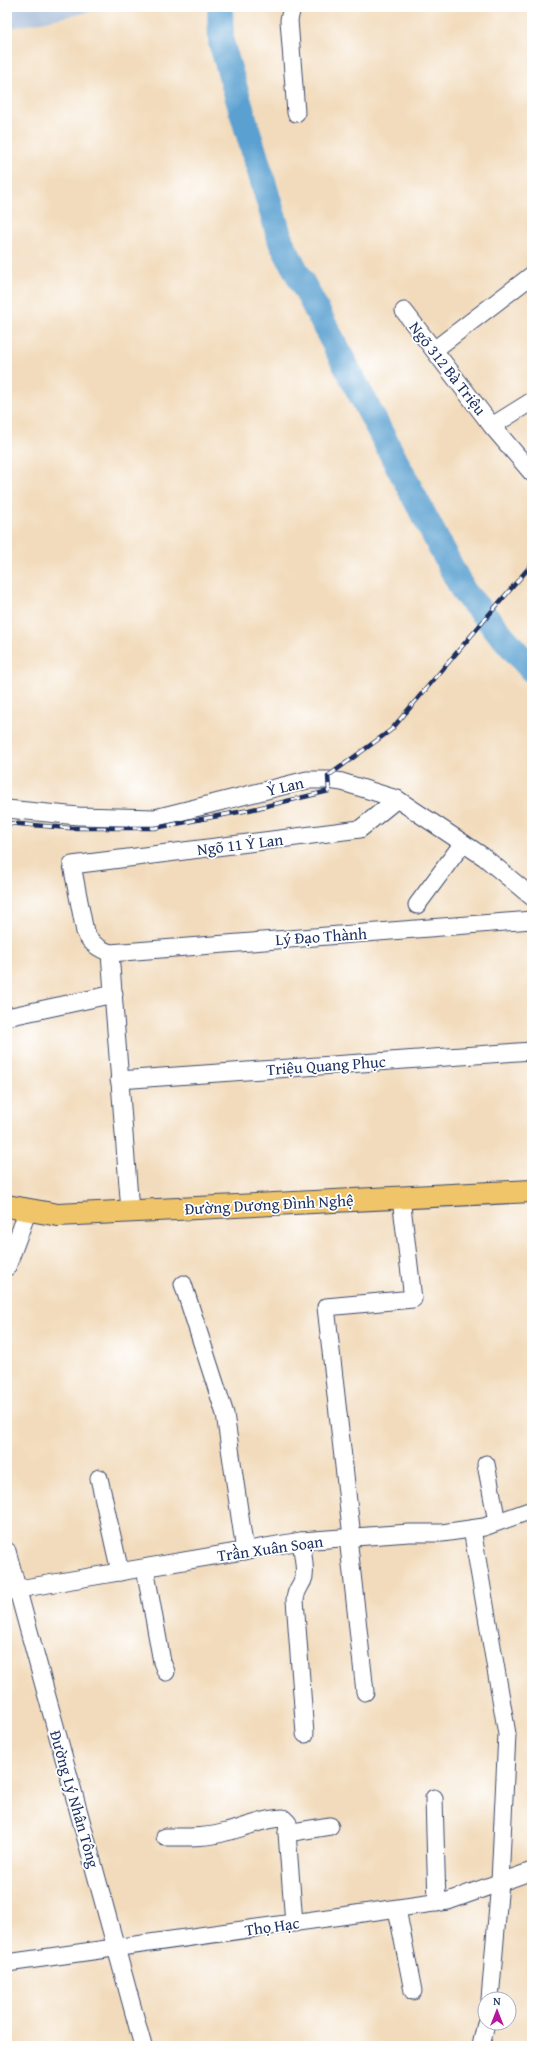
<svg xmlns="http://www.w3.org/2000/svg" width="539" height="2053" viewBox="0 0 539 2053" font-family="'Gentium Book Plus',serif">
  <rect width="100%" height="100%" fill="#fff"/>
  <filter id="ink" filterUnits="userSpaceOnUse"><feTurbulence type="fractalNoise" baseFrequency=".025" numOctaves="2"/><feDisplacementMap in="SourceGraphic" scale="8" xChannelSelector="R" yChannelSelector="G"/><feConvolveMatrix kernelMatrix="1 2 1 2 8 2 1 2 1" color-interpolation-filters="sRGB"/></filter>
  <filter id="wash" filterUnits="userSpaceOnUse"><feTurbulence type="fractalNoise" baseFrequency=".012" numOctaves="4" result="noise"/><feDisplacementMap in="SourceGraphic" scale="16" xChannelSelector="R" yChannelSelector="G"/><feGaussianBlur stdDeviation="0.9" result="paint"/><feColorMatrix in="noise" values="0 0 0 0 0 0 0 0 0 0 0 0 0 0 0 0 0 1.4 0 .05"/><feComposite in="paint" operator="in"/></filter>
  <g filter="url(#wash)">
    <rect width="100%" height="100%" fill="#f2dbbc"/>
    <polygon fill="#b4c6dd" points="7,7 113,7 7,29"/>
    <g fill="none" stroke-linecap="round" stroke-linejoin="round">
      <polyline stroke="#5aa0d0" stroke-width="26" points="220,7 221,42 281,242 464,592 532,670"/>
    </g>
  </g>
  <g filter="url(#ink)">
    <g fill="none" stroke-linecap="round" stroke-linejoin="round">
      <defs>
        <g id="minor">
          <polyline points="292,7 289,20 296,113"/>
          <polyline points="404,311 492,426 532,473"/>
          <polyline points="434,350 532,275"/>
          <polyline points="492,426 532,401"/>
          <path d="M397,799L360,829L72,865L85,932C91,944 98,948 110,953L532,920"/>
          <polyline points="7,809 78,816 155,818 307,780 329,780 342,782 397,799 484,857 532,897"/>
          <polyline points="417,905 463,843"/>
          <polyline points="110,953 130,1211"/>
          <polyline points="7,1017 114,994"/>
          <polyline points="119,1080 532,1051"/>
          <polyline points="7,1267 28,1210"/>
          <polyline points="183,1284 225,1414 245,1551"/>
          <polyline points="486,1464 497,1522"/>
          <polyline points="99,1478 120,1572"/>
          <polyline points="472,1529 507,1734 500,1882 490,1999"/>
          <polyline points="348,1537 365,1692"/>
          <polyline points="352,1537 326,1307 413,1299 401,1198"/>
          <path d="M301,1541C302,1552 306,1566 304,1577C302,1586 296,1587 295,1600L305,1734"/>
          <polyline points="7,1551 143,2046"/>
          <polyline points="145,1568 162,1662 166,1672"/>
          <polyline points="7,1591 301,1541 409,1533 442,1533 484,1527 532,1510"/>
          <polyline points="434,1798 437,1903"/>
          <path d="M165,1837C186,1837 206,1838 226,1832C245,1828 264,1818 283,1818L288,1823L287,1833"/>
          <polyline points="397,1909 413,1991"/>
          <polyline points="294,1923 287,1833 330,1826"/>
          <polyline points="7,1963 448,1901 532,1871"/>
          <polyline points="481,2046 486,2023"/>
        </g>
        <polyline id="major" points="7,1206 58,1215 532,1191"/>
      </defs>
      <use href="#minor" stroke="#3b496c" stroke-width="19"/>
      <use href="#major" stroke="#3b496c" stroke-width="24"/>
      <use href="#minor" stroke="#fff" stroke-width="17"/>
      <use href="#major" stroke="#f0c469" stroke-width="22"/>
      <defs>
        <polyline id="rail" points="7,823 69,828 155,828 249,810 329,791 328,776 391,730 532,564"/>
      </defs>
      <use href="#rail" stroke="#1b2f5e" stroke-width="4.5"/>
      <use href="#rail" stroke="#fff" stroke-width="3" stroke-dasharray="9" stroke-linecap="butt"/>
    </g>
  </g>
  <g text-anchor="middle" stroke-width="3.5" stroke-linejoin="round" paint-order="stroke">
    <g font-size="16" fill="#1b2f5e" stroke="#fff">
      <text transform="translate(448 368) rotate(52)" y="6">Ngõ 312 Bà Triệu</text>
      <text transform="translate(285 786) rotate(-13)" y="6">Ỷ Lan</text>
      <text transform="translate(240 844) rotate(-7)" y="6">Ngõ 11 Ỷ Lan</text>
      <text transform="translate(321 936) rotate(-4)" y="6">Lý Đạo Thành</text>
      <text transform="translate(326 1065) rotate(-4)" y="6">Triệu Quang Phục</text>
      <text transform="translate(269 1204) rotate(-3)" y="6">Đường Dương Đình Nghệ</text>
      <text transform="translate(270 1548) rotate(-8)" y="6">Trần Xuân Soạn</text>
      <text transform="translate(75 1799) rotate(74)" y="6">Đường Lý Nhân Tông</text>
      <text transform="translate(272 1926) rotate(-8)" y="6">Thọ Hạc</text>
    </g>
  </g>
  <rect width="539" height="2053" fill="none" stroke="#fff" stroke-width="24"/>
  <g transform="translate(497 2011)"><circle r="19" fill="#ffffff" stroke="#a4acbf"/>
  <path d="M0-3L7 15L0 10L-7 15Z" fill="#b5179e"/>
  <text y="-6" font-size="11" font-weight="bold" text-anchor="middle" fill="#1b2f5e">N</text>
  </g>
</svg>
